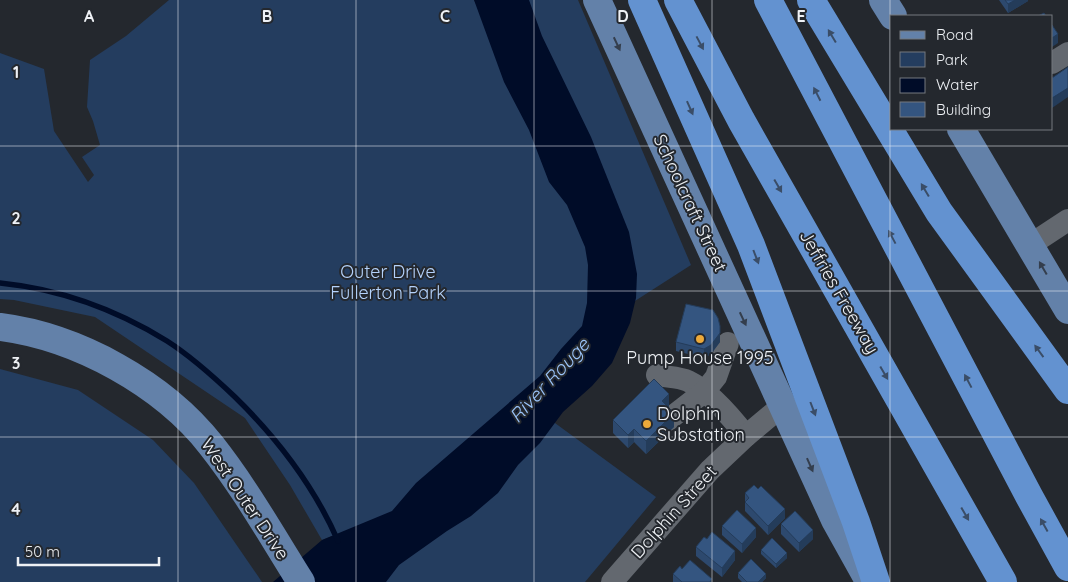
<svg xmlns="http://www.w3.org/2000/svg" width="1068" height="582" viewBox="0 0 1068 582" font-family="Quicksand,sans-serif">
  <rect width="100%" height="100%" fill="#24282e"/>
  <g fill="#243d5f">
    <polygon points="169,0 474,0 476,4 482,0 578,0 691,265 596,326 529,404 656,497 585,582 362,582 332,536 322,540 290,485 245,418 95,317 14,300 0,299 0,53 44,69 54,131 88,182 94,175 82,157 100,145 93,121 87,107 90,60 126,36"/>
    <polygon points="0,369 78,390 153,440 194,483 262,582 0,582"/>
  </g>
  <polygon fill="#000c28" points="474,0 529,0 542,36 591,137 629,232 637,274 636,298 630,323 612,363 592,386 563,412 540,443 518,465 498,493 471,516 447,531 399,565 386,582 273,582 322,540 392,511 416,483 540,376 561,349 582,326 587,303 588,265 585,247 567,205 549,182 529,130 504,82"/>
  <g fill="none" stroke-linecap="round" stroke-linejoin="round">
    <path stroke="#000c28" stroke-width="5.5" d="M0,283C59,289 117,310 167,341C192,357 214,377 235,397C278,439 314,486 338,541"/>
    <g stroke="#63686f" stroke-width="22">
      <polyline points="1052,63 1068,53"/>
      <polyline points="1030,245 1068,220"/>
      <path d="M657,375C667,377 680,377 688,381C709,391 732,418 746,436"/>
      <polyline points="668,420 704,392 716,377 728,343"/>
      <polyline points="612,582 710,470 746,436 783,405"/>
    </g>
    <g stroke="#6381a9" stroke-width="28">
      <polyline points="597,0 835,520 869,581"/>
      <polyline points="883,0 893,16"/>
      <polyline points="961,129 1068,310"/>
      <path d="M0,327C78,337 163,384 211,445C245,488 272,536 301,582"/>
    </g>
    <g stroke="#6392d0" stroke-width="28">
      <polyline points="642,0 751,245 856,522 876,582"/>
      <polyline points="678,0 741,120 1003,582"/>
      <polyline points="768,0 1029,496 1068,567"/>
      <polyline points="811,0 939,212 1068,390"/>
    </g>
  </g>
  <g fill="#2d496e">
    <polygon points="999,0 1028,0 1028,1 1008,13"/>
    <polygon points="720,335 720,342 711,354 704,358 676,351 676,342"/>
    <polygon points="669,407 674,427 646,454 634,442 628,448 613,433 613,420"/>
    <polygon points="745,493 785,518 768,535 745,511"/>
    <polygon points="781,524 813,539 799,552 781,534"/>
    <polygon points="722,526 756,537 742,553 722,535"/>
    <polygon points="707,539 735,560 722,577 696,556 696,547"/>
    <polygon points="761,550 787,558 776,568 761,554"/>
    <polygon points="682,569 712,582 673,582 673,574"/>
    <polygon points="738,573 766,578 762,582 742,582 738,578"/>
  </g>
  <g fill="#243c5a">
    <polygon points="1015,0 1028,0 1028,1 1008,13 1008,4"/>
    <polygon points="1058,34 1058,43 1052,47 1052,38"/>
    <polygon points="1068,88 1068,97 1052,108 1052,98"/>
    <polygon points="720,326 720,342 711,354 704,358 704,349"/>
    <polygon points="669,394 669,407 662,414 662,401"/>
    <polygon points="674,413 674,427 646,454 646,441"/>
    <polygon points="634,429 634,442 628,448 628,435"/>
    <polygon points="785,509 785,518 768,535 768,526"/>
    <polygon points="756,528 756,537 742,553 742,544"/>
    <polygon points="813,530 813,539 799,552 799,543"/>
    <polygon points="735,551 735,560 722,577 722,568"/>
    <polygon points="787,553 787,558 776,568 776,564"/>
    <polygon points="766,574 766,578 762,582 758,582"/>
  </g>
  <g fill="#345580" stroke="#243c5a">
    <polygon points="1005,0 1015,0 1008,4"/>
    <polygon points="1044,13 1046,16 1038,16"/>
    <polygon points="1052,25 1058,34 1052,38"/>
    <polygon points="1068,67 1068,88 1052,98 1052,78"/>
    <polygon points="686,304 713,310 718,318 720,326 720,333 711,345 704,349 676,342"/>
    <polygon points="654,379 669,394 662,401 674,413 646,441 634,429 628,435 613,420"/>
    <polygon points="754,485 758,489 761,486 785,509 768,526 745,502 749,498 745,493"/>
    <polygon points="737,510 756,528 742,544 722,526"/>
    <polygon points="795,511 813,530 799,543 781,524"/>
    <polygon points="712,532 735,551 722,568 696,547 704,537 707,539"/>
    <polygon points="772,538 787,553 776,564 761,550"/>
    <polygon points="751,559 766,574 758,582 747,582 738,573"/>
    <polygon points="690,560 712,579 710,582 682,582 673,574 680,566 682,569"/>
  </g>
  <defs><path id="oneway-solid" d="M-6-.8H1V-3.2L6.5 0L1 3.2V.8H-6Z" transform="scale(1.25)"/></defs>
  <g fill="#3a4d67">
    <use href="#oneway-solid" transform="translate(832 36) rotate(-121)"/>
    <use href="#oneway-solid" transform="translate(700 43) rotate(62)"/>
    <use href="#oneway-solid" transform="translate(817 94) rotate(-117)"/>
    <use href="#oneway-solid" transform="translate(690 108) rotate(66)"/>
    <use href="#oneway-solid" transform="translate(778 186) rotate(60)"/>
    <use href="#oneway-solid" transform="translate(925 190) rotate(-121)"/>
    <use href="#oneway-solid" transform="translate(892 237) rotate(-118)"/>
    <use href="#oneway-solid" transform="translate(756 257) rotate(69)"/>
    <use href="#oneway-solid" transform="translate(1039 351) rotate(-126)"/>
    <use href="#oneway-solid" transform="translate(884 373) rotate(60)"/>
    <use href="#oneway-solid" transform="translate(968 381) rotate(-118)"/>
    <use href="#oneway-solid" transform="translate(813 409) rotate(69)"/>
    <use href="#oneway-solid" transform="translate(965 514) rotate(60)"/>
    <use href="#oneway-solid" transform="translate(1044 525) rotate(-119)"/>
  </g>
  <g fill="#343e4d">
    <use href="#oneway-solid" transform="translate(617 44) rotate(65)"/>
    <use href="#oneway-solid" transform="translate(1043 268) rotate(-120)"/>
    <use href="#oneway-solid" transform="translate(743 319) rotate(65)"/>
    <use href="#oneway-solid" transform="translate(810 465) rotate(66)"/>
  </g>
  <path fill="none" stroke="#eef1f5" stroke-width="1" stroke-opacity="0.55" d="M178,0V582M356,0V582M534,0V582M712,0V582M890,0V582M0,146H1068M0,291H1068M0,437H1068"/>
  <g fill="#eca93a" stroke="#24282e" stroke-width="2">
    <circle cx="700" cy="339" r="5"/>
    <circle cx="647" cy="424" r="5"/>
  </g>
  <g text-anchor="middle" stroke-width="4" stroke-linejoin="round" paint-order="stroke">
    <g font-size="18" fill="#eef1f5" stroke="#24282e">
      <text transform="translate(690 203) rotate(65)" y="6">Schoolcraft Street</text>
      <text transform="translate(839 292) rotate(60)" y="6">Jeffries Freeway</text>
      <text transform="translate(245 499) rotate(56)" y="6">West Outer Drive</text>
      <text transform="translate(674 512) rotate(-48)" y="6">Dolphin Street</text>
    </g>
    <g font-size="18" fill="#b4d2fb" stroke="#24282e">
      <text x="388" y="278">Outer Drive<tspan x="388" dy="21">Fullerton Park</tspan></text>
    </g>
    <g font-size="18" fill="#eef1f5" stroke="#24282e">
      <text x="700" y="364">Pump House 1995</text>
      <text x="657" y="420" text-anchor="start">Dolphin<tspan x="657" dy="21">Substation</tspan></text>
    </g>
    <g font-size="19" font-style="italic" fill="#9bc4fa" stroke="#24282e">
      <text transform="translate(549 380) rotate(-47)" y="7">River Rouge</text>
    </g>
  </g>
  <g font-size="16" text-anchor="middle" font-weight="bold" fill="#eef1f5" stroke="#24282e" stroke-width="4" stroke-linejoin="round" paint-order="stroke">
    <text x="89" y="22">A</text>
    <text x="267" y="22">B</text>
    <text x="445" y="22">C</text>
    <text x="623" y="22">D</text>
    <text x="801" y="22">E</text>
    <text x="16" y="78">1</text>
    <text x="16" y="224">2</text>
    <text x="16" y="369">3</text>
    <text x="16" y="515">4</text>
  </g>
  <rect x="890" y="15" width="162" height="115" fill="#24282e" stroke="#75787e"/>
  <rect x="900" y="31" width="25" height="8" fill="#6381a9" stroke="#75787e"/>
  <text x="936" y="40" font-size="15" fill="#eef1f5">Road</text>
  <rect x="900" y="52" width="25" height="15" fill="#243d5f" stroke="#75787e"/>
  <text x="936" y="65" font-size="15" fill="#eef1f5">Park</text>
  <rect x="900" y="78" width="25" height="15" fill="#000c28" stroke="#75787e"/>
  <text x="936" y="90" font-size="15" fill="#eef1f5">Water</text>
  <rect x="900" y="102" width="25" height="15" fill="#345580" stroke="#75787e"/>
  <text x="936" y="115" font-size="15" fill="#eef1f5">Building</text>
  <path d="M18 557v8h141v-8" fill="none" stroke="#eef1f5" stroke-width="2.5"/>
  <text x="25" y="557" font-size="15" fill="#eef1f5" stroke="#24282e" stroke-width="4" paint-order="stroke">50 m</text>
</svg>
